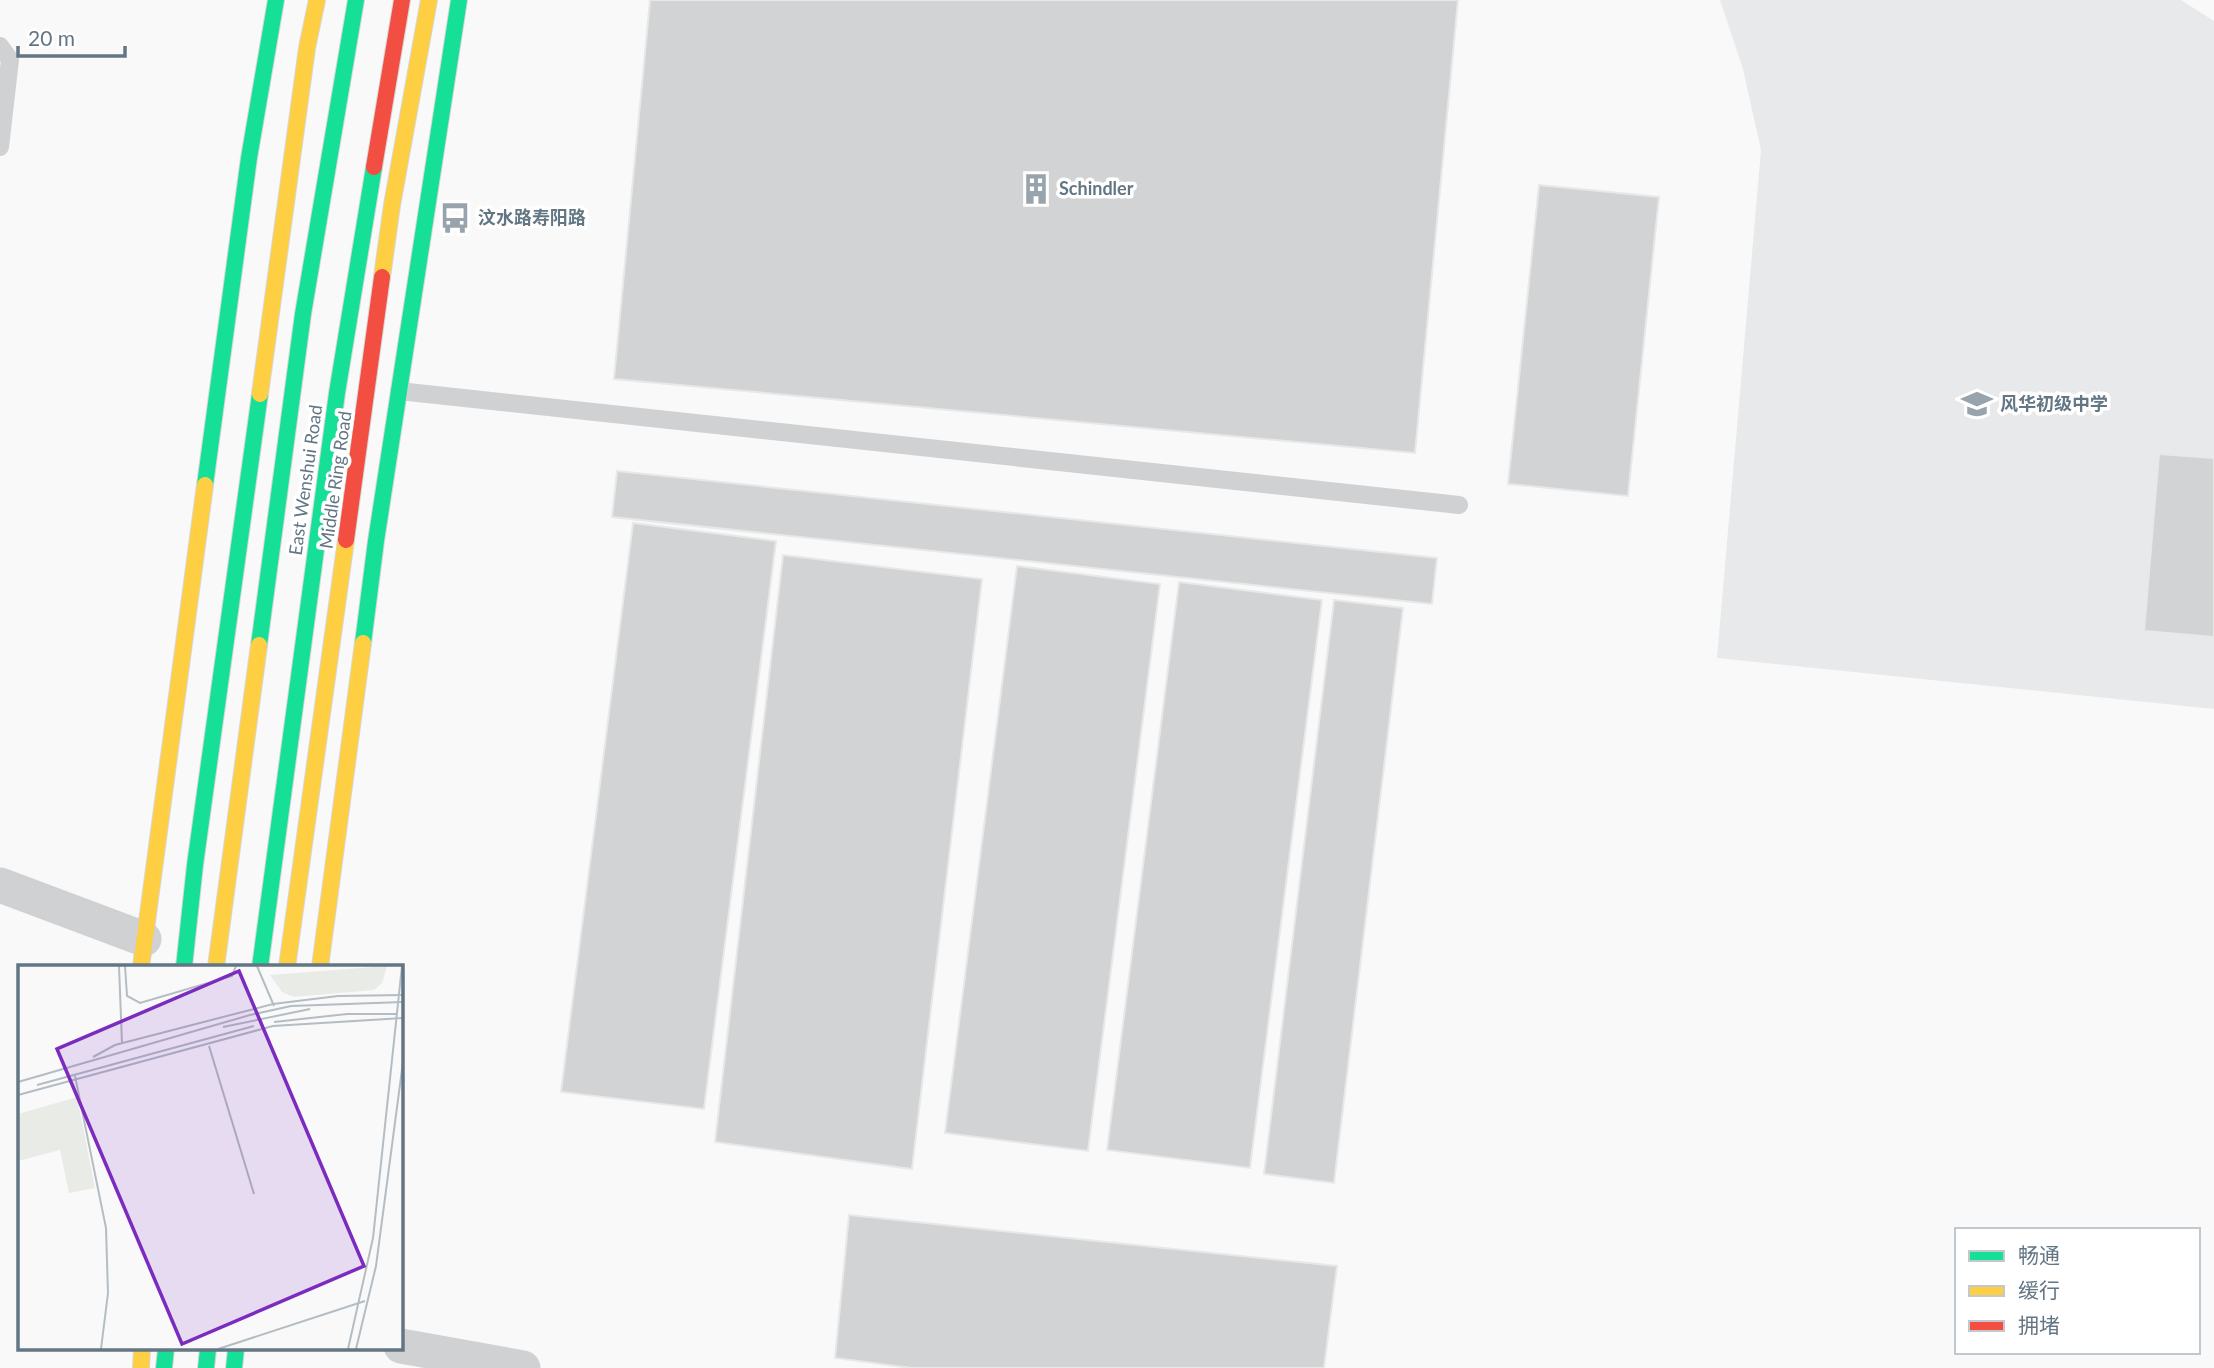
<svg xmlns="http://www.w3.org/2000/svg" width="2214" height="1368" viewBox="0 0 2214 1368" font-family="Lato,'Noto Sans SC',sans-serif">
  <rect width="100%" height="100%" fill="#f9f9f9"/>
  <polygon fill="#e8e9ea" points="1720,0 2181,0 2214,21 2214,709 1717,658 1761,150 1743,69"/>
  <g fill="#d1d3d4" stroke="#e8e8e8" stroke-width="2">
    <polygon points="650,0 1458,0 1415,453 614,379"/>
    <polygon points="1539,185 1659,197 1628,496 1508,484"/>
    <polygon points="2159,454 2214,458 2214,637 2144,631"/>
    <polygon points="617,471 1437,558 1432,604 612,517"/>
    <polygon points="633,523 776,541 704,1109 561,1092"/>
    <polygon points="783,555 982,579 912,1169 715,1142"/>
    <polygon points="1017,566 1160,584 1088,1151 945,1133"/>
    <polygon points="1179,582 1322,600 1250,1168 1107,1150"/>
    <polygon points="1334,600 1403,608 1334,1183 1264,1174"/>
    <polygon points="849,1215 1337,1266 1324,1368 911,1368 835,1358"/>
  </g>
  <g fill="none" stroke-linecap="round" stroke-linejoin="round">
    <defs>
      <g id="fast">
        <polyline points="205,485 249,158 276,0"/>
        <polyline points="363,643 376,541 459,0"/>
        <polyline points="259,645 303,314 356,0"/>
        <polyline points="184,967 195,865 260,394"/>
        <polyline points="260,967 337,393 374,167"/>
        <polyline points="164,1368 166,1349"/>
        <polyline points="206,1368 208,1349"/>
        <polyline points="234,1368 236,1349"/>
      </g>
      <g id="slow">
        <polyline points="382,277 392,205 429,0"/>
        <polyline points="260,394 307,48 317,0"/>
        <polyline points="141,967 205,485"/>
        <polyline points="216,967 259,645"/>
        <polyline points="287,967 346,540"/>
        <polyline points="320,967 363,643"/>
        <polyline points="141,1368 142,1349"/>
      </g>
      <g id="jam">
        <polyline points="374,167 402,0"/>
        <polyline points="346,540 382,277"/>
      </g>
    </defs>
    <use href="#fast" stroke="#d6d7d8" stroke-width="18"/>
    <use href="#slow" stroke="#d6d7d8" stroke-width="18"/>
    <use href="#jam" stroke="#d6d7d8" stroke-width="18"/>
    <g stroke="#cfd1d2" stroke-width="18">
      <polyline points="0,46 10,60 0,147"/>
      <polyline points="399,391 1459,505"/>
    </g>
    <g stroke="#cfd1d2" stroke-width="35">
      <polyline points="0,885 144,939"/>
      <polyline points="401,1346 523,1368"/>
    </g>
    <use href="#fast" stroke="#16e098" stroke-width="16"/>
    <use href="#slow" stroke="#ffcf43" stroke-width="16"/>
    <use href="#jam" stroke="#f24e42" stroke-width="16"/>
  </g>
  <defs>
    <symbol id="building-bare" viewBox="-9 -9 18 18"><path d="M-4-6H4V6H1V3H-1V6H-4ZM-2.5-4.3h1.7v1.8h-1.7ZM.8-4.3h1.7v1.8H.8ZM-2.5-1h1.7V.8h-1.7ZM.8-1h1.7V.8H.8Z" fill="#98a4ad" stroke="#fff" stroke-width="2.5" paint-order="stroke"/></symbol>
    <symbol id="bus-bare" viewBox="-9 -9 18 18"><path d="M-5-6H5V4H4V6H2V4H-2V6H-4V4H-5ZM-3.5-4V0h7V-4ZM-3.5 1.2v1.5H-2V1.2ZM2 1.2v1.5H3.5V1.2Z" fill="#98a4ad" stroke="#fff" stroke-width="2.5" paint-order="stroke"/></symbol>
    <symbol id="school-bare" viewBox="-9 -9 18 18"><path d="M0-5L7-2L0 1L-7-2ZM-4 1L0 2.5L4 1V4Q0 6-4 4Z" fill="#98a4ad" stroke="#fff" stroke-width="2.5" paint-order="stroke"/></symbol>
  </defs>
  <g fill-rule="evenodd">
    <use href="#building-bare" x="1014" y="167" width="44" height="44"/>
    <use href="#bus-bare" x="433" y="196" width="44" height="44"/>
    <use href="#school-bare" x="1955" y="382" width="44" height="44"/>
  </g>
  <g text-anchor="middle" stroke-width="7" stroke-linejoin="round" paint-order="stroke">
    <g font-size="18" font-weight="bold" fill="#637684" stroke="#fff" text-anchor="start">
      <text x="1059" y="195">Schindler</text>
      <text x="478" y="224">汶水路寿阳路</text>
      <text x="2000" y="410">风华初级中学</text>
    </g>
    <g font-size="18" fill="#637684" stroke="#fff">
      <text transform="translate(306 480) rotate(-82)" y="6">East Wenshui Road</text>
      <text transform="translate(336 480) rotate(-82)" y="6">Middle Ring Road</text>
    </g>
  </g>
  <g transform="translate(18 965)">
    <rect width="385" height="385" fill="#f9f9f9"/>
    <path d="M369,1L364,18L356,25L276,32L264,27L252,10ZM59,132L77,223L51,228L42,185L0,196V149Z" fill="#e8ebe6"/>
    <path fill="none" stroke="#b4bdc3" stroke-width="2" d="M101,1L104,78M107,1L109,31L122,38L214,11L218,1M239,1L256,41M256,57L329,49H379M205,62L292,44M191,81L236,229M75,92L97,80L255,39L320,31L385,30M57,111L88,263L90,328L83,384M0,117L232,50L273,41L385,37M19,120L236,61M0,130L255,61L385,53M200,384L347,336M330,384L355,273L384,1M338,384L358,301L385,97"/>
    <path fill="#7b2cbf" fill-opacity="0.15" stroke="#7b2cbf" stroke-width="3.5" d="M221,6L346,301L164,379L39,84Z"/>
    <rect width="385" height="385" fill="none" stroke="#637684" stroke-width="3.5"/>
  </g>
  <rect x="1955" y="1228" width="245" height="126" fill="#ffffff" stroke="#c1c8ce" stroke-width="2"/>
  <rect x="1969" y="1251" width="35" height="10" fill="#16e098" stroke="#c1c8ce" stroke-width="2"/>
  <text x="2018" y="1263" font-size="21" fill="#637684">畅通</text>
  <rect x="1969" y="1286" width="35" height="10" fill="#ffcf43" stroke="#c1c8ce" stroke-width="2"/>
  <text x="2018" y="1298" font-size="21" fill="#637684">缓行</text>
  <rect x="1969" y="1321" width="35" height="10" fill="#f24e42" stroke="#c1c8ce" stroke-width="2"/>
  <text x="2018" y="1333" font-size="21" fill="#637684">拥堵</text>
  <path d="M18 46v10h107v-10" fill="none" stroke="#637684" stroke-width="3.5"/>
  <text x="28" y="46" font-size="21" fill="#637684" stroke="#ffffff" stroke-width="5" paint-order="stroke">20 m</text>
</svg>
